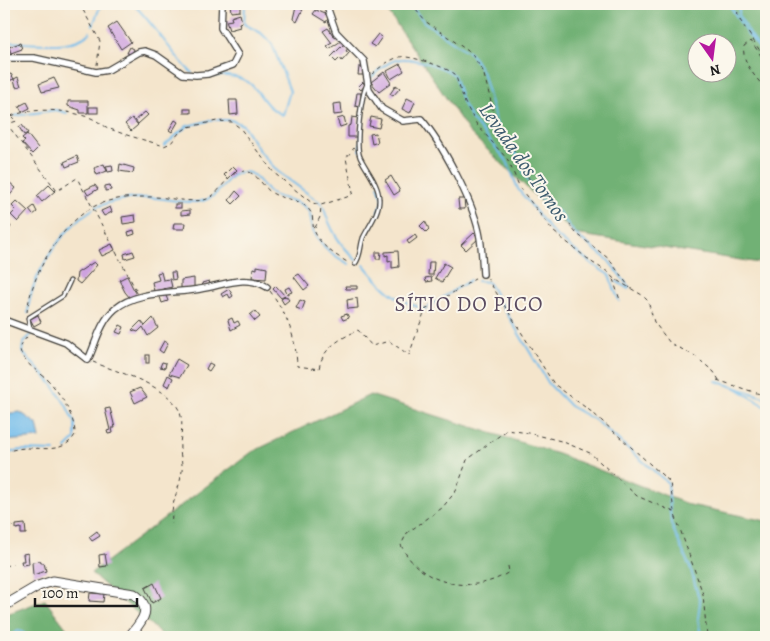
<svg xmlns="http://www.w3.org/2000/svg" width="770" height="641" viewBox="0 0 770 641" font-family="Alegreya,serif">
  <rect width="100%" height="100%" fill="#fbf7ec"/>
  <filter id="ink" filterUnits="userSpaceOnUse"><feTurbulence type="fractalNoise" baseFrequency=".02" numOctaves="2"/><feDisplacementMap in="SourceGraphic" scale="10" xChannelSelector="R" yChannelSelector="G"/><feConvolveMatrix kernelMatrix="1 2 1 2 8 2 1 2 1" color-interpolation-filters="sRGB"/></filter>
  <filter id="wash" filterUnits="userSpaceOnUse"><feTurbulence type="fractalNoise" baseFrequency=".0096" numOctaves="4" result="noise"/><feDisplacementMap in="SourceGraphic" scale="20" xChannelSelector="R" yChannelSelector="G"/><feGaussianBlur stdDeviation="1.12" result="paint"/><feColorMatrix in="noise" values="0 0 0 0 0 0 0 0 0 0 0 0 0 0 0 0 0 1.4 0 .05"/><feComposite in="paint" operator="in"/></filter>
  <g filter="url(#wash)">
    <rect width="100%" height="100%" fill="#f4e5cc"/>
    <g fill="#71b174" stroke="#466648" fill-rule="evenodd">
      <path d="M383,4H766V264L575,234L469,132ZM698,42H728V72H698Z"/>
      <polygon points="370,395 558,454 690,505 766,521 766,637 165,637 91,573 252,452"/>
      <polygon points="45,600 73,637 4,637 4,615"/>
    </g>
    <polygon fill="#72bceb" stroke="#476c84" points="20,412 37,424 40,438 4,441 4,414"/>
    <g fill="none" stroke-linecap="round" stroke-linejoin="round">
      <g stroke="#72bceb" stroke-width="2">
        <path d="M133,4C155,25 170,52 192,73"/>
        <polyline points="410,4 424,22 471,54 482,71 499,133 522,161 523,171 538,197 559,212 575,234 608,260 629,287"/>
        <polyline points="729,4 745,31 766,56"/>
        <polyline points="739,4 739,16 756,43"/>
        <polyline points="93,25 101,4"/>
        <path d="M4,42C26,41 73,52 90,32"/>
        <path d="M209,76C221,75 237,75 248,82C262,92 262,106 283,115L290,91L272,44L261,33L244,24L245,4"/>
        <path d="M372,77C378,70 391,59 402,59C415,58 444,67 454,75L463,104L472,120L507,161L518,189L553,233L592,264L609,275L619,301"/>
        <polyline points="14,116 56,110 67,113"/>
        <polyline points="4,118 7,116"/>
        <polyline points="164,146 187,126 212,120 231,120 243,125 259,150 277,171 322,204"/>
        <polyline points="360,151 364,98"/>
        <polyline points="378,186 383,200 378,212"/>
        <path d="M323,206C331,231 338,242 356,260"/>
        <path d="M96,207C114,200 135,197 155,198C169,199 183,203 197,202C222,200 224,173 243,172C257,171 262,188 272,194C284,201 301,199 309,212C312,218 310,225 313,231C321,247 334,256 349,264"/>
        <path d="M364,265C384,289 394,300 425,309L470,280"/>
        <polyline points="477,281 488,282 549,384 570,406 595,420 668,483 671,524 691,570 700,602 698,619 701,637"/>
        <polyline points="616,281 628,289"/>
        <path d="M28,313C30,276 62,229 93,209"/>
        <polyline points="33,332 23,344 22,352 52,384 66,405 75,424 75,439 66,448"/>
        <polyline points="716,381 766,398"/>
        <polyline points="733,386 766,407"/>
        <polyline points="4,454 21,450 55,451"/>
        <polyline points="8,637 18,631 23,632 27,637"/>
      </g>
    </g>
    <g id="blocks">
      <g fill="#cea2df">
        <polygon points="230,4 240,4 240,11 231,12"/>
        <polygon points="296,6 303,9 297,22 293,19"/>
        <polygon points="316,10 330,16 326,22 313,14"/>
        <polygon points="240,14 242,22 239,23 240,27 229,30 226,21 232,20 231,17"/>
        <polygon points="117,22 131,42 121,49 108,28"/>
        <polygon points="328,28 335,38 338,36 341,41 329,49 327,46 332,43 323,31"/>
        <polygon points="378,34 382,37 375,47 370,44"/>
        <polygon points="20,43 22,49 11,53 9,47"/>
        <polygon points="344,44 348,48 346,51 349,53 342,61 340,58 336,62 331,57"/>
        <polygon points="130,47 134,49 132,54 127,53"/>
        <polygon points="400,64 404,71 391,79 387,71"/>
        <polygon points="359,67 363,67 363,75 358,75"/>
        <polygon points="384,72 391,83 379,92 371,82"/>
        <polygon points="11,74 14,79 6,82 4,76"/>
        <polygon points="18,77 21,86 16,87 14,79"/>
        <polygon points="54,78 59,88 42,92 39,84"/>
        <polygon points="363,82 365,85 361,90 358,87"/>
        <polygon points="396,85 400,88 393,96 390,94"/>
        <polygon points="357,93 361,93 360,107 355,106"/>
        <polygon points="4,98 9,111 4,115"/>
        <polygon points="407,98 415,102 410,113 402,109"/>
        <polygon points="229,100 237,100 238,114 230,115"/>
        <polygon points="68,101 88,101 88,113 80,113 80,110 68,106"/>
        <polygon points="27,102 30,108 22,112 19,106"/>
        <polygon points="341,103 342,114 334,115 333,104"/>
        <rect x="89" y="107" width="9" height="6"/>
        <rect x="184" y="109" width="7" height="4"/>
        <polygon points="145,112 148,115 138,124 135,120"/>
        <polygon points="344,117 346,125 340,127 337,119"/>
        <polygon points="352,117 358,118 358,137 348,137 348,126 351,125"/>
        <polygon points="371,117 381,119 379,128 369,126"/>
        <polygon points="132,118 138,125 131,131 125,124"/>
        <polygon points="175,120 178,122 172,132 169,130"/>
        <polygon points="22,125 28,133 24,135 19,127"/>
        <polygon points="376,133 378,142 372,144 370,134"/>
        <polygon points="27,134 38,148 32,154 22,143 25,141 22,138"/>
        <polygon points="77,156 79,162 66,167 64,162"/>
        <polygon points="104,164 107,171 97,175 94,168"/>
        <polygon points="120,164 134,168 133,173 119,171"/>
        <polygon points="112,165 113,171 108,172 106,166"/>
        <polygon points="233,166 237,170 228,179 224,175"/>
        <polygon points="391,176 400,191 394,195 385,180"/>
        <polygon points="9,182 16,188 6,200 4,198 4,188"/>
        <polygon points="49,185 55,191 42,202 37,196"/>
        <polygon points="95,185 98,189 88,195 85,190"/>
        <polygon points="110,185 111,190 105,191 105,186"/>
        <polygon points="236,191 241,196 233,204 229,200"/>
        <polygon points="458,199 464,199 465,209 459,209"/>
        <polygon points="17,201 28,211 18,222 11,215 16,210 12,206"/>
        <rect x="175" y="204" width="6" height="4"/>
        <polygon points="34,206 37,212 33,215 29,210"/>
        <polygon points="110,207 112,212 104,216 101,211"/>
        <polygon points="190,210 190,214 181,215 181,211"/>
        <polygon points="135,215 136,222 123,224 122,217"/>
        <polygon points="6,220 11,227 4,232 4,222"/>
        <polygon points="425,221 429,229 426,232 420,226"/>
        <polygon points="174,223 185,223 184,229 173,229"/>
        <polygon points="134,230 135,234 129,236 128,232"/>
        <polygon points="474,233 479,238 466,250 461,245"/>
        <polygon points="415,235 417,238 409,244 407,241"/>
        <polygon points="112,244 115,250 102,256 99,250"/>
        <polygon points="133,251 135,256 125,259 124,254"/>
        <polygon points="398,251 399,267 392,268 392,261 388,262 388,255 385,256 385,252"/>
        <polygon points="376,252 381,252 380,259 376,259"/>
        <polygon points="94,262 97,265 80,284 76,281 77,273"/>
        <polygon points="429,262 434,262 433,275 428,275"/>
        <polygon points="444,263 451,267 442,282 435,278"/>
        <polygon points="257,266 267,268 266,279 252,278 253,268 257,269"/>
        <polygon points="161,272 163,280 170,279 172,287 154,291 152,282 159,280 157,273"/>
        <polygon points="171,272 175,272 176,279 172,280"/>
        <polygon points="299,274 309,286 304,290 294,277"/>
        <polygon points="127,276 133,288 138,296 130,298 125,292 119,280"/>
        <polygon points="431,277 432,281 426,282 425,278"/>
        <polygon points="194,278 194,287 181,288 181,280"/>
        <polygon points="209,281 210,284 203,286 202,283"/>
        <polygon points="276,286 285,296 281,298 273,289"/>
        <polygon points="345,286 357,286 357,289 346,289"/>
        <polygon points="289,287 292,292 287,294 285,289"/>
        <polygon points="229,289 233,296 230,298 228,294 223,297 221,294"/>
        <polygon points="165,293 168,301 162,303 159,294"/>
        <polygon points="286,296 289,300 284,304 281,299"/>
        <polygon points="357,298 358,308 348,309 347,300"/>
        <polygon points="300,300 305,302 302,310 296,308"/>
        <polygon points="255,311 260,317 255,321 250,315"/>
        <polygon points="347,314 349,318 343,320 341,316"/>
        <polygon points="38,315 41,322 34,326 30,319"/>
        <polygon points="153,318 158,328 148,336 143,327 138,332 132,330 141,321 145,326"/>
        <polygon points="232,318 234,323 238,321 240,325 231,330 228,320"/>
        <polygon points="120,325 124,327 121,334 116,332"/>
        <polygon points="164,341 168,343 163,353 159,350"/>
        <rect x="146" y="355" width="3" height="8"/>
        <polygon points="177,359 187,365 180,377 169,374"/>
        <polygon points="162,362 166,363 165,368 160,367"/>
        <polygon points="209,363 213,365 209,371 206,369"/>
        <polygon points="168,375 173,378 169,387 164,384"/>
        <polygon points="140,388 147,397 135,403 130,392"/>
        <polygon points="110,408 115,428 112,428 113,433 108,434 107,431 110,430 105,409"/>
        <polygon points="25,524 26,534 21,534 21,528 16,529 16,525"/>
        <polygon points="97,531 100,536 92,541 89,537"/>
        <polygon points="28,553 29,564 22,565 21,561 24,561 23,554"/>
        <polygon points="105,554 107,566 100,567 99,555"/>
        <polygon points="40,561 41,563 44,563 46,571 33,575 32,562"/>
        <polygon points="154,583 161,598 152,603 145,588"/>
        <polygon points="90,593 104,594 103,602 89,601"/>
      </g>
    </g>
  </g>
  <g filter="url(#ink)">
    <use href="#blocks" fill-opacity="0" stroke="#3c3a36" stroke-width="1"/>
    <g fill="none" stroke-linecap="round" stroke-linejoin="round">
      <defs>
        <g id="lane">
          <path d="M355,264C361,257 360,247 363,238C368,227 380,212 379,199C379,184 366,170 360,157C355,144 361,96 367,84"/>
          <polyline points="30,329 28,318 63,296 70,281"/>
        </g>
        <g id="street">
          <path d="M326,4L336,32L364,61L369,90L382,109L403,121L421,119C442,143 472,200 479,232C482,245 482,260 483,274"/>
          <polyline points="4,58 34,58 96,72 108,70 139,52 145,51 156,55 183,74 196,75 208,74 233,65 238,55 221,28 222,4"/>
          <path d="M4,320L66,343L88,360C96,343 100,322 115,309C138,290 172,294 200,289C222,286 245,273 267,287"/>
        </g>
        <path id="secondary" d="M4,606L38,586L53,581L134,594C155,609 141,622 129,637"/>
      </defs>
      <use href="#lane" stroke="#3c3a36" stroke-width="5.5"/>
      <use href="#street" stroke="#3c3a36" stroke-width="8"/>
      <use href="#secondary" stroke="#3c3a36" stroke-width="11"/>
      <g stroke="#3c3a36" stroke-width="1" stroke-dasharray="4 4" stroke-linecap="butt">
        <polyline points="88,4 83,10 100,41 97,65"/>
        <polyline points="411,4 425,21 471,53 483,71 499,132 522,160 524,170 539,196 560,212 576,233 609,259 630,288"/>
        <polyline points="737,4 738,17 766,60"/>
        <path d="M766,63L751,41L744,46C741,62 756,78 766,89"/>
        <path d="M372,74C379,68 389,60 399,57C411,55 445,67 455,74L465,103L477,125L508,160L520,188L554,232L593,263L608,272L613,278L642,295L648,301L654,322L670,343L695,356L714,372L719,380"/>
        <polyline points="12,116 17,121 7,124 57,191 77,178 136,290"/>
        <path d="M4,119C31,106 64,109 91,118C98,121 102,125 108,128C126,136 146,140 164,146L171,143L179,133L188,127L217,121L232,122L240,128L274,173L312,203L321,205L347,197L353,193L346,158L354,148"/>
        <polyline points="315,228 320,217 321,206"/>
        <polyline points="487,278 554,384 593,413 670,482 674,512 703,594 707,637"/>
        <polyline points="613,279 620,300"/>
        <path d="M270,291C287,314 296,337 297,366L319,369C322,348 340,339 358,330L372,346L389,341L409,355L425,310L478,277"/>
        <path d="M27,312C31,275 61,223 95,206C111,198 130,197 147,197C166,196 185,203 204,200C220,196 224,176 239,172C255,167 261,186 272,193C285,201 300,197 310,211C314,216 312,224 314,230C320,246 335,255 349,263"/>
        <path d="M93,362C117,372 167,385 179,410C184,421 181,433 180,444C179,453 183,462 182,471C179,492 170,502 172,524"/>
        <polyline points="717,380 766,396"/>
        <path d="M4,452C12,450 19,448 28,448C45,448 64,453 75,435C76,418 59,391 47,379C37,370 19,361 20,346L27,337"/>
        <polyline points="4,525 13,526"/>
        <polyline points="4,566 14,564"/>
        <path d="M508,566L509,572C473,596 419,585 401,545L407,533L442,508L456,491L467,460L507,430L529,433L561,441L590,453L637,496L674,512"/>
        <polyline points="4,581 9,595"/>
        <polyline points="10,637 18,632 26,637"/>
      </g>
      <use href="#lane" stroke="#fff" stroke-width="3"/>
      <use href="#street" stroke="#fff" stroke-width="5.5"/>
      <use href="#secondary" stroke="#fff" stroke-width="9"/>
    </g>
  </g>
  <g text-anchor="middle" stroke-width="4" stroke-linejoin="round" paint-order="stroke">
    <g font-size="21" font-style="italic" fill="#3e5c6f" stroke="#fbf7ec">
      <text transform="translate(524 162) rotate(55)" y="7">Levada dos Tornos</text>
    </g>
    <g font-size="21" letter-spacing="1" fill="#5a4b60" stroke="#fbf7ec">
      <text x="469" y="311">SÍTIO DO PICO</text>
    </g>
  </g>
  <rect width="770" height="641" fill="none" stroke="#fbf7ec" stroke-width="20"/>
  <g transform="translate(712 58) rotate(166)"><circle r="24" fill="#fbf7ec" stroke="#a29f99"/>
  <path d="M0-4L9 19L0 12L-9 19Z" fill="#b5179e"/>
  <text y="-8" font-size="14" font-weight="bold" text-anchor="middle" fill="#1c1c1c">N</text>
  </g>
  <path d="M35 598v8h102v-8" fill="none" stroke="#1c1c1c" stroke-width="2.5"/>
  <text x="42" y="598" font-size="15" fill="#1c1c1c" stroke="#fbf7ec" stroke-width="4" paint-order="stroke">100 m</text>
</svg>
